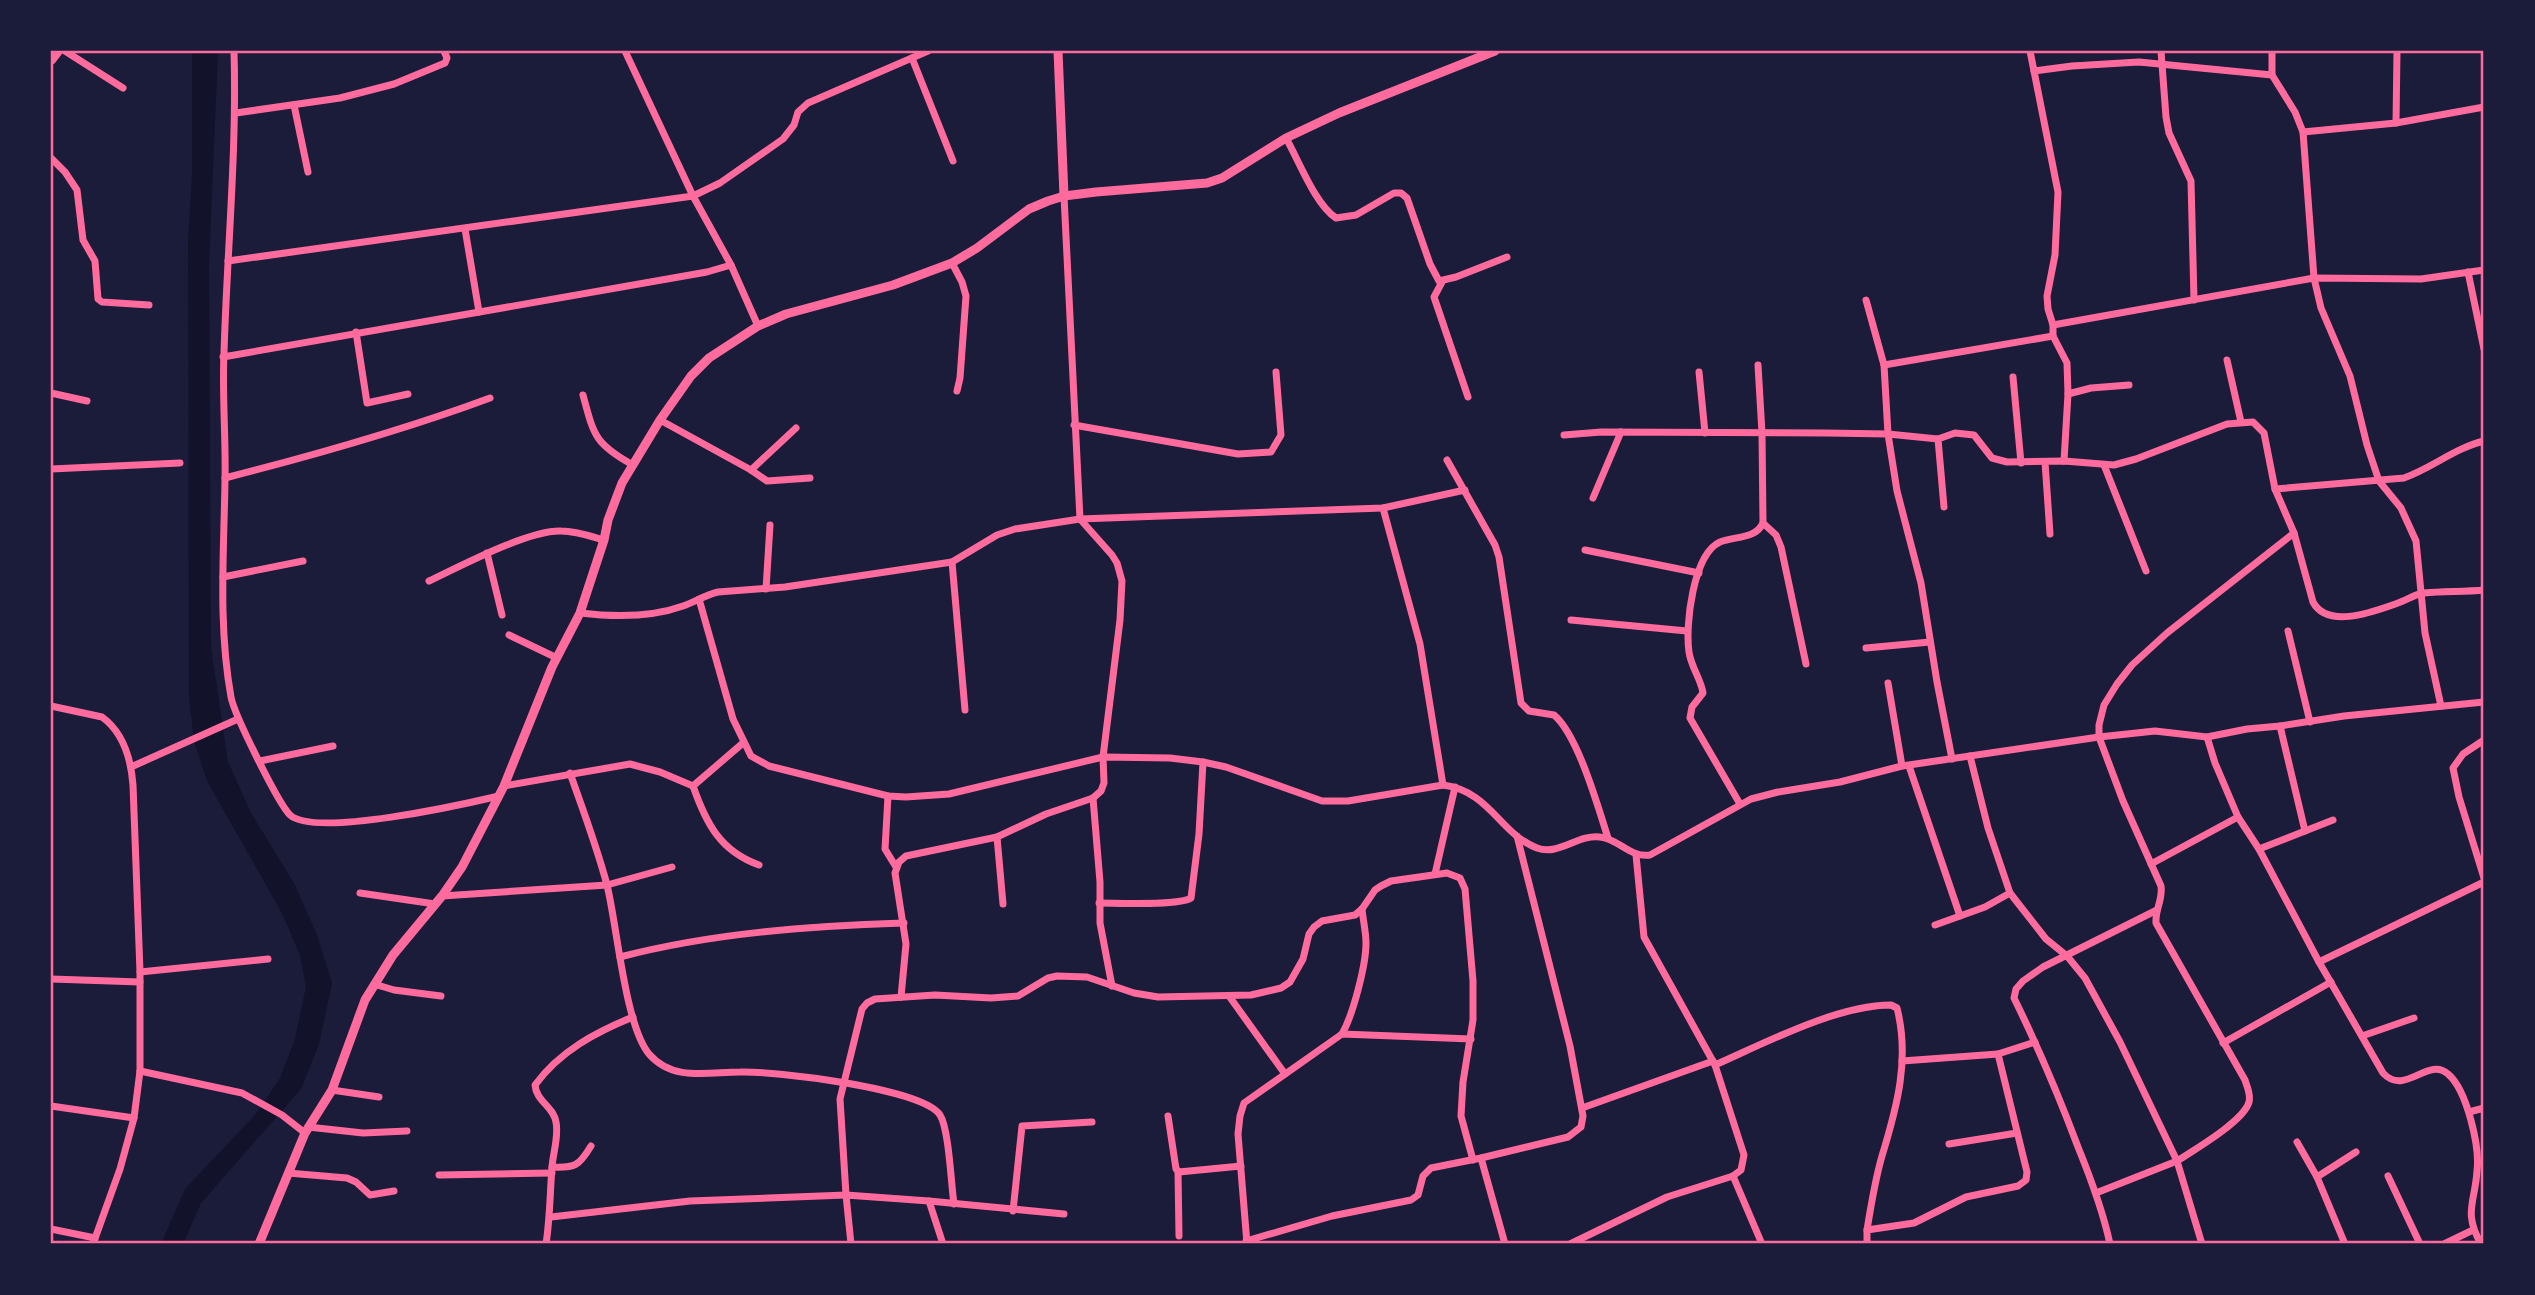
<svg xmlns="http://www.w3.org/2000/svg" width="2535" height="1295" viewBox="0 0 2535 1295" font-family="'Exo 2',sans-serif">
  <rect width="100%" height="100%" fill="#1b1b3a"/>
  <polygon fill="#12122b" points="192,51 218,51 209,266 211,647 228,762 251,813 295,885 317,935 332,983 319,1044 301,1089 201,1203 183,1244 161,1244 185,1189 256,1114 280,1078 295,1039 306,987 300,955 282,913 207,781 194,741 189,697 188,240 192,177"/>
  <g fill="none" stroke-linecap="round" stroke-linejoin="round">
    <g stroke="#ff6b9d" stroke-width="7">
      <polyline points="65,51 123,88"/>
      <path d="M234,51C237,151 227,252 224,353C222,395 226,438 225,480C224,552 218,625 231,697C234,714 278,803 290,815C315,838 465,804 499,796"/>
      <polyline points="625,51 693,196 731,265 758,326"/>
      <polyline points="2030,51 2058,192 2055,255 2047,296 2048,309 2053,325"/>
      <polyline points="2161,51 2166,117 2169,133 2191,181 2194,300"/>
      <polyline points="2272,51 2272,75 2295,112 2303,132 2314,278 2321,308 2350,376 2367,445 2379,481 2401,508 2416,541 2425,633 2441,706"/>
      <polyline points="912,58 953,161"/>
      <polyline points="2034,71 2072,66 2139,62 2272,75"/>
      <polyline points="294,105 308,172"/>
      <polyline points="236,113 340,98 394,84 445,63 447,58 444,51"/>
      <polyline points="2396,123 2397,51"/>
      <polyline points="2303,132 2396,123 2484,107"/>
      <path d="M1286,138C1299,161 1315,204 1336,218L1356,215L1394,193H1401L1407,198L1430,264L1439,281L1456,277L1507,257"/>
      <polyline points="51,158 65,172 77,190 83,240 95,261 98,299 102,302 149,305"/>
      <polyline points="465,229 479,312"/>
      <polyline points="228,261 693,196 720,183 783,139 794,125 798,112 808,103 928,51"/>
      <polyline points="952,263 962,282 966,296 960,378 957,391"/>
      <polyline points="2468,272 2484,349"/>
      <polyline points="1442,282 1434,297 1468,397"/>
      <polyline points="1866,300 1884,365 1888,434 1897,491 1921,583 1937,682 1952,759"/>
      <polyline points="356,332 367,403 408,394"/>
      <polyline points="2053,336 2067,363 2068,394 2064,461"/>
      <polyline points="223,357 707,272 731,265"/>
      <polyline points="2227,360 2241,422"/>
      <polyline points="1884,365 2053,336 2053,325 2314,278 2421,279 2484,270"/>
      <polyline points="1699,372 1705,433"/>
      <polyline points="2013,377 2021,463"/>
      <polyline points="51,393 87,401"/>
      <polyline points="2068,394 2091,388 2129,385"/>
      <path d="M583,395C594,436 595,444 633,465"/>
      <polyline points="660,420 751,470 767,481 810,478"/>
      <polyline points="1074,425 1238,454 1271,452 1281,435 1276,372"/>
      <path d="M1564,435L1601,432L1826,433L1888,434L1938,439L1955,433L1974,435L1992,458L2007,462L2064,461L2114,465L2136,459L2227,424L2253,422L2264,433L2275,489L2294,533L2313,602C2328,630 2375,611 2398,603C2407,600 2415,594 2424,593C2444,591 2464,592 2484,590"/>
      <polyline points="1938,439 1944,507"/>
      <path d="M1447,460L1495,545L1499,557L1521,703L1529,711L1554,715C1578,735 1598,807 1608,838"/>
      <polyline points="2045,462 2050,534"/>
      <polyline points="2104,465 2146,571"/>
      <polyline points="51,469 180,463"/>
      <polyline points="751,470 796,428"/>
      <path d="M225,478C315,455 404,430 490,398"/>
      <path d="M2275,489L2404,478C2432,468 2455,448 2484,441"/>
      <polyline points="1593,498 1621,432"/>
      <polyline points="1383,508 1420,644 1443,785"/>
      <polyline points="1763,523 1776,535 1781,547 1806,664"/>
      <polyline points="1585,550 1699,573"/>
      <polyline points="487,553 502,615"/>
      <polyline points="952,562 965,710"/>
      <polyline points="223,577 303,561"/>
      <path d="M429,581C461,566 528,530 561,531C576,531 590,536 604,540"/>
      <polyline points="766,589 770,525"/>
      <path d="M699,599L733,719L751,756L769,766L888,796L906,797L949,794L1103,757L1170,758L1203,762L1226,767L1322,801H1348L1443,785C1490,791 1500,834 1537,848C1559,856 1578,834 1600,837C1619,839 1630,858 1650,855L1751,799L1778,792L1840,782L1902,766L2099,737L2155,731L2207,737L2247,729L2280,726L2344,716L2484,702"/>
      <path d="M580,613C614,617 650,618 683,606C695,602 705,595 718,592L785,587L952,562L997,535L1015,529L1080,519L1383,508L1465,490"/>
      <polyline points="1571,620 1687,631"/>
      <polyline points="2288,631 2310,722"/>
      <polyline points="509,635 557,658"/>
      <polyline points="1866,648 1930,642"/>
      <polyline points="1888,683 1902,766"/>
      <path d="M51,706L102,717C124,733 131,759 133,785L140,972V1071L134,1118L120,1169L93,1244"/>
      <polyline points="2280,726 2305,831"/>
      <path d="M2207,737L2215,763L2238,817L2259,849L2319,962L2383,1073C2405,1097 2428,1056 2448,1074C2467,1090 2480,1147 2477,1171C2475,1203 2463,1212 2481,1244"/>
      <polyline points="2484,740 2463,754 2453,768 2459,797 2484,878"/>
      <polyline points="1970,756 1988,828 2010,893 2046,939 2067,956 2085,978 2120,1042 2177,1161 2096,1193"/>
      <polyline points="260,761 333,746"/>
      <polyline points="1909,766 1960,916"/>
      <polyline points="131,767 238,719"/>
      <path d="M570,773C583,810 597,847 607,885C617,925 625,1025 649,1054C673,1082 709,1072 740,1072C774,1071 922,1088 940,1115C949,1129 951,1184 954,1204"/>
      <polyline points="504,786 630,764 660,772 693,786 743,743"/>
      <path d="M693,786C706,823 720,851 759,865"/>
      <polyline points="888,796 885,849 896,867"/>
      <polyline points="1093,798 1100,882 1100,923 1112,986"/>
      <path d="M1740,804L1690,718L1692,707L1703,693C1701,679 1691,667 1689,652C1685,626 1693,554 1720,542C1735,536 1756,539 1763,523L1762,433L1758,365"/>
      <polyline points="997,837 1003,904"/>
      <polyline points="2259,849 2333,820"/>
      <polyline points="1636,855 1644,937 1715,1065"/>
      <polyline points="2151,864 2238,817"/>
      <polyline points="1435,874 1455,787"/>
      <polyline points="360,893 435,904"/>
      <polyline points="442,896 607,885 672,867"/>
      <path d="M1099,903C1118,903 1178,906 1191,898L1199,834L1203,762"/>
      <polyline points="1935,925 1985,907 2010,893"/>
      <path d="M620,957C712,933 809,926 904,923"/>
      <polyline points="2319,962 2484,882"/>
      <polyline points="140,972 268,959"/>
      <polyline points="51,979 140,982"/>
      <polyline points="374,984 394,990 441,996"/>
      <polyline points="1229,996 1285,1074"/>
      <polyline points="901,997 906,944 895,873 899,862 906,856 997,837 1046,814 1093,798 1101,791 1104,783 1103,757 1120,620 1122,581 1117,563 1112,555 1080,519 1064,196"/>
      <path d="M1342,1034C1353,1015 1366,965 1366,943C1366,932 1363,920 1362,909"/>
      <polyline points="2362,1036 2414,1018"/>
      <polyline points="2223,1043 2331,982"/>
      <polyline points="1902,1061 1998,1054"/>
      <polyline points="140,1071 242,1093 282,1115 305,1133"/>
      <polyline points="332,1090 379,1097"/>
      <polyline points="51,1106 134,1118"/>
      <polyline points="1582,1108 1713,1061"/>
      <polyline points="2469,1112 2484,1108"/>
      <polyline points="1168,1116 1176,1169 1179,1172 1241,1166"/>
      <polyline points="308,1127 363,1133 407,1131"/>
      <polyline points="2297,1142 2317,1177 2345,1244"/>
      <polyline points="1949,1144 2017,1133"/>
      <polyline points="1481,1158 1505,1244"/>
      <path d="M552,1167C575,1168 579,1166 591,1146"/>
      <polyline points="1178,1171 1179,1236"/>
      <polyline points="288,1173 347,1178 356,1182 370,1195 394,1191"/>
      <polyline points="439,1175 552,1173"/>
      <polyline points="1733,1176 1762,1244"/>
      <polyline points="2388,1176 2420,1244"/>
      <polyline points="2317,1177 2356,1152"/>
      <polyline points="929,1201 943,1244"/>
      <polyline points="1013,1211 1022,1126 1092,1122"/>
      <polyline points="551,1217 690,1201 846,1195 840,1099 862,1009 867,1003 875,999 935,995 991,998 1018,996 1048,978 1057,976 1087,977 1134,993 1158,997 1251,995 1281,988 1290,982 1303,959 1309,934 1314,927 1322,921 1355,915 1362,909 1375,890 1381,886 1391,881 1447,873 1460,878 1465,889 1473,981 1473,1020 1463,1082 1461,1116 1473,1160"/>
      <polyline points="51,1229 95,1238"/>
      <polyline points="1246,1241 1332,1216 1411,1200 1418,1195 1423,1176 1431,1168 1481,1158 1568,1137 1581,1127 1583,1116 1570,1046 1517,836"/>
      <path d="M546,1244C550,1218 550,1193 552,1167C553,1153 559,1136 556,1122C554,1107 536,1101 535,1085C560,1051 596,1032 633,1017"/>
      <polyline points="851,1244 846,1195 929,1201 1064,1214"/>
      <polyline points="1247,1244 1238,1134 1240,1116 1244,1103 1342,1034 1471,1039"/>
      <path d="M1570,1244L1667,1197L1733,1176L1741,1170L1744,1155L1715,1065C1765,1043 1837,1005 1891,1005L1897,1008C1910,1059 1897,1107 1882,1156C1875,1180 1871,1205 1867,1230"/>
      <polyline points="1867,1244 1867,1230 1914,1223 1966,1197 2018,1186 2026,1180 2027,1172 1998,1054 2035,1042"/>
      <path d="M2110,1244C2103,1211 2091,1179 2078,1147C2059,1096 2038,1047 2014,998L2016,989L2023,981L2043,967L2157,910"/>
      <path d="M2202,1244L2177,1161C2194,1150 2244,1121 2249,1102C2251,1094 2247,1087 2245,1080L2156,923C2155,909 2163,900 2161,886L2123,801L2099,737V725L2104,705L2117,684L2132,665L2167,633L2294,533"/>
      <polyline points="2444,1244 2473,1230"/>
    </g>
    <g stroke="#ff6b9d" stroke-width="9">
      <polyline points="1058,51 1064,196"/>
      <polyline points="259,1244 305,1133 332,1090 365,1000 393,955 442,896 462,867 504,786 552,667 580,613 604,540 608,520 622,483 660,420 691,376 709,358 758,326 786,314 893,285 952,263 977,248 1029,209 1048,201 1064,196 1096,192 1207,183 1222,178 1286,138 1339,113 1495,51"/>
    </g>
    <polyline stroke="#ff6b9d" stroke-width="10" points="51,60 58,51"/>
  </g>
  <rect width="2535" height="1295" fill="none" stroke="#1b1b3a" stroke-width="105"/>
  <rect x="52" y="52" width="2430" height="1190" fill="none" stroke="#ff6b9d" stroke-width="2.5"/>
</svg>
